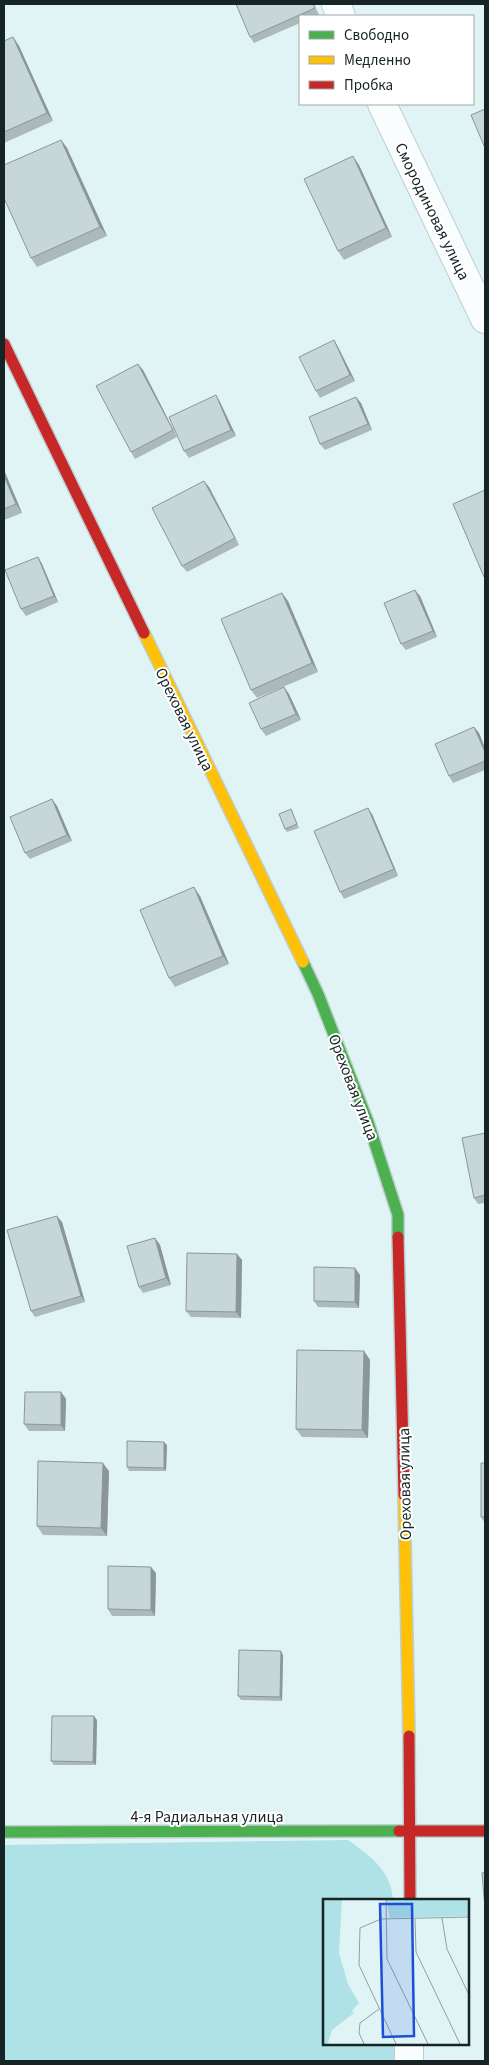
<svg xmlns="http://www.w3.org/2000/svg" width="489" height="2065" font-family="'Source Sans 3',sans-serif">
	<rect width="100%" height="100%" fill="#e0f4f5"/>
	<!-- forest -->
	<path fill="#aee2e6" d="M348 1840C370 1856 391 1870 393 1900H324V2044H395V2061H4V1845Z"/>
	<g fill="none" stroke-linecap="round" stroke-linejoin="round">
		<defs>
			<path id="street" d="M336 4 341 16
				M382 104 485 319
				M409 2061V2044"/>
			<path id="fast" d="M303 962 318 994 368 1122 398 1215V1237
				M4 1832 399 1831"/>
			<path id="slow" d="M144 633 303 962
				M404 1495 409 1736"/>
			<path id="jam" d="M4 344 144 633
				M398 1237 404 1495
				M409 1736 410 1900
				M399 1831H485"/>
		</defs>
		<!-- street casing -->
		<use href="#street" stroke="#bececf" stroke-width="30"/>
		<!-- fast casing -->
		<use href="#fast" stroke="#bececf" stroke-width="14"/>
		<!-- slow casing -->
		<use href="#slow" stroke="#bececf" stroke-width="14"/>
		<!-- jam casing -->
		<use href="#jam" stroke="#bececf" stroke-width="14"/>
		<!-- street -->
		<use href="#street" stroke="#fafdfe" stroke-width="28"/>
		<!-- fast -->
		<use href="#fast" stroke="#4caf50" stroke-width="11"/>
		<!-- slow -->
		<use href="#slow" stroke="#ffc107" stroke-width="11"/>
		<!-- jam -->
		<use href="#jam" stroke="#c62828" stroke-width="11"/>
	</g>
	<!-- wall -->
	<path fill="#abb9ba" d="M314 4 319 15 316 16H300V23L254 43 250 37Z
		M13 37 19 46 53 121 4 143V41Z
		M61 140 67 148 107 236 37 267 31 258Z
		M359 165 392 237 344 260 338 251Z
		M334 340 338 347 355 381 320 398 316 391Z
		M143 370 177 437 135 459 131 452Z
		M216 395 220 402 236 436 189 458 184 451Z
		M361 403 372 430 325 450 320 444Z
		M4 470 22 513 4 520Z
		M209 487 239 545 187 572 182 566Z
		M38 557 42 564 58 602 26 616 21 609Z
		M420 596 437 637 406 650 401 644Z
		M288 601 318 672 257 698 251 690Z
		M284 687 289 694 301 720 266 736 261 729Z
		M474 727 479 733 485 748V770L453 783 449 776Z
		M57 806 72 841 30 859 25 853Z
		M291 809 293 813 299 828 287 832 285 829Z
		M372 814 398 876 344 899 340 892Z
		M200 896 229 964 175 987 169 978Z
		M485 1133V1203L478 1204 474 1198Z
		M62 1222 85 1302 35 1317 31 1311Z
		M155 1238 160 1245 171 1285 143 1293 139 1287Z
		M237 1254 242 1260 241 1318 191 1317 186 1311Z
		M355 1268 360 1275 359 1308 318 1307 314 1301Z
		M364 1351 370 1360 368 1438 302 1437 296 1429Z
		M61 1392 66 1399 65 1431H29L24 1424Z
		M167 1445 166 1471H129L127 1467Z
		M485 1463V1523L481 1517Z
		M109 1471 107 1536 43 1535 37 1526Z
		M156 1573 155 1616H112L108 1609Z
		M283 1655 282 1701 241 1700 238 1696Z
		M97 1720 96 1765H54L51 1761Z"/>
	<!-- shaded-wall -->
	<path fill="#8b9697" d="M13 37 19 46 53 121 47 113Z
		M61 140 67 148 107 236 100 227Z
		M353 156 359 165 392 237 386 228Z
		M334 340 338 347 355 381 350 375Z
		M138 364 143 370 177 437 173 430Z
		M216 395 220 402 236 436 231 430Z
		M356 397 361 403 372 430 368 424Z
		M4 470 22 513 16 504 4 476Z
		M204 481 209 487 239 545 235 538Z
		M38 557 42 564 58 602 54 596Z
		M415 590 420 596 437 637 433 631Z
		M282 593 288 601 318 672 312 663Z
		M284 687 289 694 301 720 296 714Z
		M474 727 479 733 485 748V752Z
		M52 799 57 806 72 841 67 835Z
		M368 808 372 814 398 876 394 869Z
		M194 887 200 896 229 964 223 956Z
		M57 1216 62 1222 85 1302 81 1296Z
		M155 1238 160 1245 171 1285 166 1278Z
		M237 1254 242 1260 241 1318 236 1312Z
		M355 1268 360 1275 359 1308 355 1302Z
		M364 1351 370 1360 368 1438 362 1430Z
		M61 1392 66 1399 65 1431 61 1425Z
		M164 1442 167 1445 166 1471 164 1468Z
		M103 1463 109 1471 107 1536 101 1528Z
		M151 1567 156 1573 155 1616 151 1610Z
		M281 1651 283 1655 282 1701 280 1697Z
		M94 1716 97 1720 96 1765 93 1762Z"/>
	<!-- building -->
	<path fill="#c7d7d8" stroke="#8b9697" d="M236 4H313L315 8 250 37Z
		M13 37 47 113 4 132V41Z
		M485 109V148L471 115Z
		M61 140 100 227 31 258 4 198V165Z
		M353 156 386 228 338 251 304 179Z
		M334 340 350 375 316 391 299 357Z
		M138 364 173 430 131 452 96 386Z
		M216 395 231 430 184 451 169 417Z
		M356 397 368 424 320 444 309 417Z
		M4 476 16 504 4 509Z
		M204 481 235 538 182 566 152 508Z
		M485 490V576L484 577 453 504Z
		M38 557 54 596 21 609 5 570Z
		M415 590 433 631 401 644 384 603Z
		M282 593 312 663 251 690 221 619Z
		M284 687 296 714 261 729 249 703Z
		M474 727 485 752V761L449 776 435 744Z
		M52 799 67 835 25 853 10 817Z
		M368 808 394 869 340 892 314 831Z
		M291 809 297 824 285 829 279 814Z
		M194 887 223 956 169 978 140 910Z
		M485 1133V1195L474 1198 462 1138Z
		M57 1216 81 1296 31 1311 7 1230Z
		M155 1238 166 1278 139 1287 127 1246Z
		M187 1253 237 1254 236 1312 186 1311Z
		M314 1267 355 1268V1302L314 1301Z
		M297 1350 364 1351 362 1430 296 1429Z
		M25 1392H61V1425L24 1424Z
		M127 1441 164 1442V1468L127 1467Z
		M38 1461 103 1463 101 1528 37 1526Z
		M481 1463H485V1517H481Z
		M108 1566 151 1567V1610L108 1609Z
		M239 1650 281 1651 280 1697 238 1696Z
		M52 1716H94L93 1762 51 1761Z
		M485 1872V1908L482 1873Z"/>
	<g text-anchor="middle" stroke-width="4" stroke-linejoin="round" paint-order="stroke">
		<!-- street labels -->
		<g font-size="16" fill="#162425" stroke="#fff">
			<text transform="translate(433 211) rotate(64)" y="6">Смородиновая улица</text>
			<text transform="translate(185 719) rotate(64)" y="6">Ореховая улица</text>
			<text transform="translate(354 1087) rotate(69)" y="6">Ореховая улица</text>
			<text transform="translate(404 1484) rotate(-91)" y="6">Ореховая улица</text>
			<text x="207" y="1822">4-я Радиальная улица</text>
		</g>
	</g>
	<!-- overview -->
	<g transform="translate(323 1899)">
		<rect width="146" height="146" fill="#e0f4f5"/>
		<path d="M0 0H19L16 54 25 85 36 104 29 112 31 114 9 131 4 147 0 146ZM63 0H146V17L67 19Z" fill="#aee2e6"/>
		<path fill="none" stroke="#8fa1a2" stroke-width="1" d="M63 0 64 60 106 147M119 19 124 50 147 98M92 20 93 53 138 147M42 147 36 134 37 124 56 110M74 147 36 66 37 29 58 20 147 18"/>
		<path fill="#1d4ed8" fill-opacity="0.15" stroke="#1d4ed8" stroke-width="2.5" d="M57 5H89L91 137 60 138Z"/>
		<rect width="146" height="146" fill="none" stroke="#162425" stroke-width="2.5"/>
	</g>
	<!-- border -->
	<rect width="489" height="2065" fill="none" stroke="#162425" stroke-width="10"/>
	<!-- legend -->
	<rect x="299" y="15" width="175" height="90" fill="#ffffff" stroke="#a2a7a8"/>
	<rect x="309" y="31" width="25" height="8" fill="#4caf50" stroke="#a2a7a8"/>
	<text x="344" y="40" font-size="15" fill="#162425">Свободно</text>
	<rect x="309" y="56" width="25" height="8" fill="#ffc107" stroke="#a2a7a8"/>
	<text x="344" y="65" font-size="15" fill="#162425">Медленно</text>
	<rect x="309" y="81" width="25" height="8" fill="#c62828" stroke="#a2a7a8"/>
	<text x="344" y="90" font-size="15" fill="#162425">Пробка</text>
</svg>
